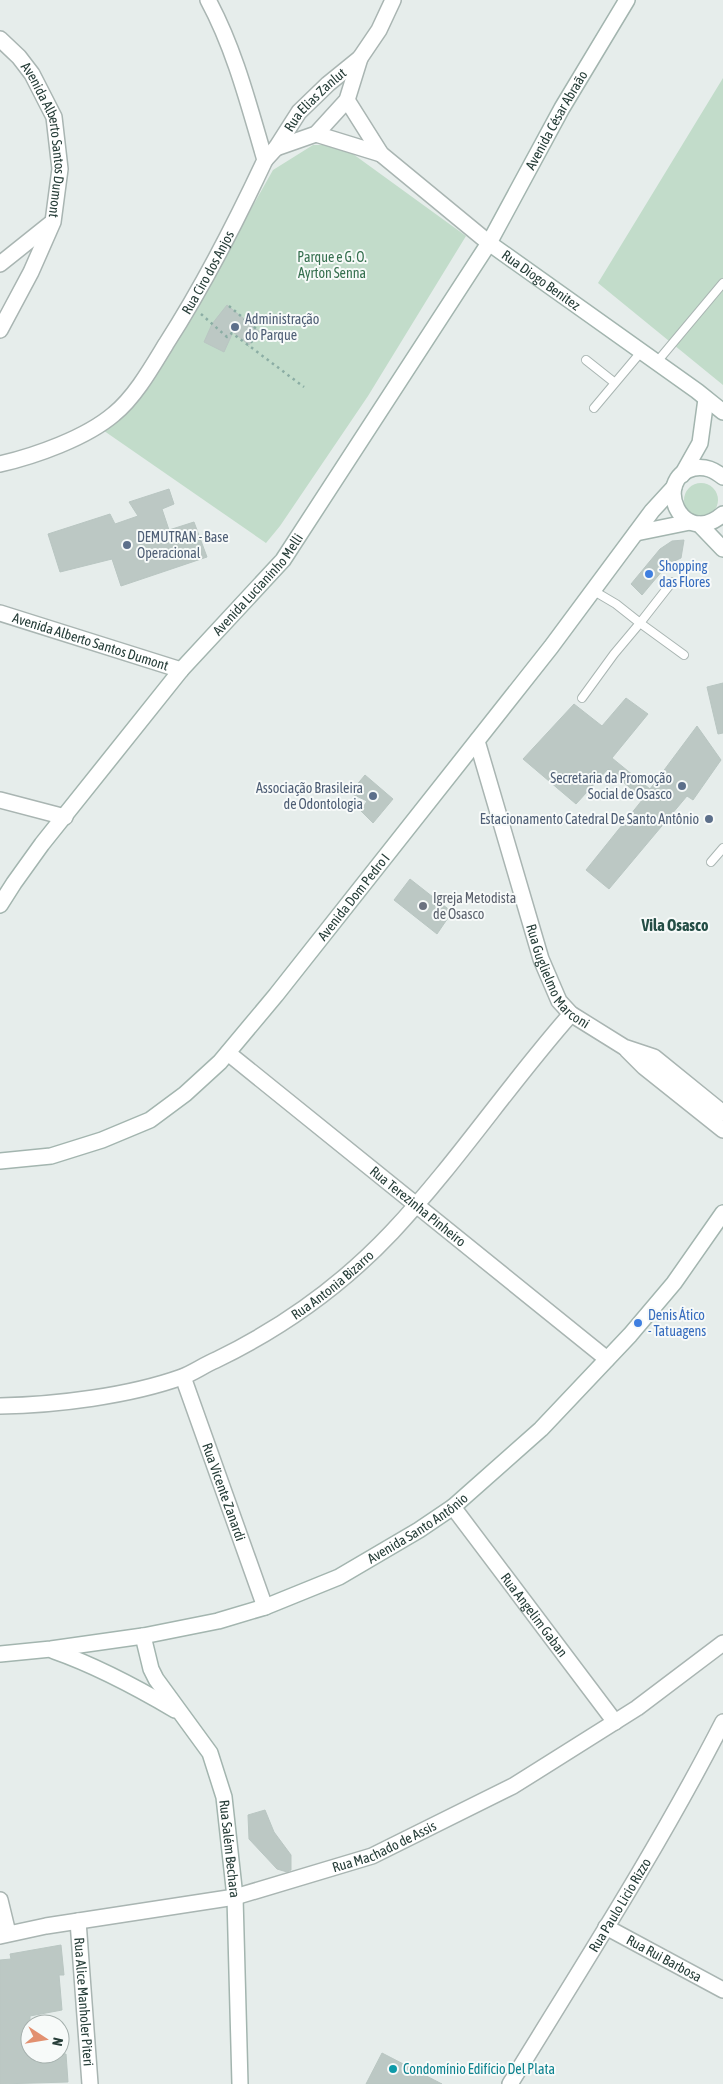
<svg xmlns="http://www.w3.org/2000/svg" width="723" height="2084" font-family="'Asap Condensed',sans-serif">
	<rect width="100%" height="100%" fill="#e6edeb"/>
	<!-- green -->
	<path fill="#c2dcca" d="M723 78V385L598 283Z
		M313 145H331L353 154 466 236 368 396 280 526 266 543 97 426 119 413 237 234 273 170Z
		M684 500a17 17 0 1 1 34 0a17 17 0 1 1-34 0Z"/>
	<!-- building -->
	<path fill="#bcc8c4" stroke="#b9c6c2" d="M227 305 260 332 249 345 233 332 224 352 204 342 212 324Z
		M169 489 174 504 162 509 169 530 194 522 207 557 121 586 112 559 60 572 48 534 110 514 115 524 138 516 129 502Z
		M684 540 681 558 668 564 642 595 631 584 660 549 672 541Z
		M723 683V733L718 734 707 687Z
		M626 698 648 714 612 758 650 789 697 726 721 760 693 800 687 796 609 889 586 870 643 799 608 769 576 804 523 759 574 704 602 726Z
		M365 775 393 799 373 823 361 811 367 801 350 793Z
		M410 879 452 912 437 934 394 900Z
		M265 1810 274 1832 291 1855V1870L287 1872 277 1869 249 1839 248 1815Z
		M61 1945 64 1975H59L62 2010 30 2016V2054H66L68 2082 0 2084V1960L11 1959 10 1954Z
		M382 2053 442 2084H366Z"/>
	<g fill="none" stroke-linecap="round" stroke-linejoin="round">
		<defs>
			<path id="lane" d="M586 360 615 383
				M656 363 723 283
				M594 408 641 352
				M672 582 640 623 684 655
				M582 698 614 654 640 623 616 604 594 591
				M711 862 723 848"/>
			<g id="street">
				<path id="s1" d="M0 39 19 57 32 74 54 117 60 169 53 222 31 272 0 330"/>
				<path d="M347 100 381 154 489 243"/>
				<path d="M316 134 381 154"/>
				<path d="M276 148 316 134 347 100 360 58"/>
				<path id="s2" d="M265 160 276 148 299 112 328 84 360 58 379 30 393 0"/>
				<path d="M0 264 50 224"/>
				<path id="s3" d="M0 464C35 456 86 438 114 414 135 397 152 367 166 344 204 285 235 224 265 160 249 106 235 50 208 0"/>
				<path id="s4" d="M0 613 181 670"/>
				<path id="s5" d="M477 741 541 959 559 1001 571 1014 624 1047 654 1057 723 1113"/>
				<path d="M0 800 65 817"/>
				<path d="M627 1050 644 1067 723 1130"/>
				<path id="s6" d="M228 1053 607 1359"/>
				<path id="s7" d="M183 1377 265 1607"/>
				<path id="s8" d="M0 1406C56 1405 129 1396 182 1377 193 1373 204 1365 216 1360 282 1328 341 1286 392 1232 456 1164 509 1084 571 1014"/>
				<path id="s9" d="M453 1507 615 1722"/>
				<path d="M0 1900 8 1933"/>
				<path id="s10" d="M78 1921 90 2084"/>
				<path id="s11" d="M606 1927 723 1990"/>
				<path id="s12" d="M0 1936 46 1926 235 1897 372 1856 513 1786 637 1708 723 1643"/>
				<path id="s13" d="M510 2084C583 1965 659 1847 723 1722"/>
			</g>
			<g id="secondary">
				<path id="s14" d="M489 243 697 391 723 412"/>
				<path d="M682 475 700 443 706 399"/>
				<path d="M723 477C714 470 706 466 694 468 651 479 682 550 723 514"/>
				<path d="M699 524 723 549"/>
				<path d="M636 533 690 522"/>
				<path id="s15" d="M0 905 14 883 42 844 181 670 283 560 489 243 562 108 627 0"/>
				<path id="s16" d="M0 1161 51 1156 102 1140 150 1120 185 1094 220 1062 276 995 551 647 652 511 674 487"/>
				<path id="s17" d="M143 1636 151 1669 156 1679 210 1753 224 1797 235 1897 240 2084"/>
				<path d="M54 1651C97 1666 136 1687 175 1710"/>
				<path id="s18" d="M0 1654 51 1649 143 1636 218 1621 265 1607 339 1577 419 1530 453 1507 541 1429 630 1335 674 1283 723 1213"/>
			</g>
		</defs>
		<!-- lane casing -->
		<use href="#lane" stroke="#a9b5b2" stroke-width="10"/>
		<!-- street casing -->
		<use href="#street" stroke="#a9b5b2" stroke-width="18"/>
		<!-- secondary casing -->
		<use href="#secondary" stroke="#a3b5af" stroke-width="18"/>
		<!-- path -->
		<path stroke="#8bada4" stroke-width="2.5" stroke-dasharray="2.5 4" stroke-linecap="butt" d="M229 306 260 332 248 346
			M201 314 227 337 232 333 304 387"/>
		<!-- lane -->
		<use href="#lane" stroke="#fff" stroke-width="8"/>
		<!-- street -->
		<use href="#street" stroke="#fff" stroke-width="15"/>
		<!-- secondary -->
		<use href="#secondary" stroke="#fff" stroke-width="15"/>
	</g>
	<!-- markers -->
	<g fill="#5c6f8a" stroke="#f7faf9" stroke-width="2">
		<circle cx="235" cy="327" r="5"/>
		<circle cx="127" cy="545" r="5"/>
		<circle cx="682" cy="786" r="5"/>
		<circle cx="373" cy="796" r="5"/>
		<circle cx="709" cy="819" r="5"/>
	</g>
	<g fill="#3f7fe0" stroke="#f7faf9" stroke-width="2">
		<circle cx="649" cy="574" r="5"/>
		<circle cx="638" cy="1323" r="5"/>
	</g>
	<circle fill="#6b7280" stroke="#f7faf9" stroke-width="2" cx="423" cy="906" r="5"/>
	<circle fill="#0f9aa8" stroke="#f7faf9" stroke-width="2" cx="393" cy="2069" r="5"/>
	<g text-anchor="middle" stroke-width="4" stroke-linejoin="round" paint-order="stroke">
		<!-- street labels -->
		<g font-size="14" fill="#273e39" stroke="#f7faf9">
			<text dy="5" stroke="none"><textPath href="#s2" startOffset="79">Rua Elias Zanlut</textPath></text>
			<text dy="5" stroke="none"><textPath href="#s15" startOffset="965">Avenida César Abraão</textPath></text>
			<text dy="5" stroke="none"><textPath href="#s1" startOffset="116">Avenida Alberto Santos Dumont</textPath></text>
			<text dy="5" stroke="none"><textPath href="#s3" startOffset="296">Rua Ciro dos Anjos</textPath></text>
			<text dy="5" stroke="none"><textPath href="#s14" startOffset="64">Rua Diogo Benitez</textPath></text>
			<text dy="5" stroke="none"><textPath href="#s15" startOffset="412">Avenida Lucianinho Melli</textPath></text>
			<text dy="5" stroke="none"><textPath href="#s4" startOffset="95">Avenida Alberto Santos Dumont</textPath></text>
			<text dy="5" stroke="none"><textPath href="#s16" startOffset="460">Avenida Dom Pedro I</textPath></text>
			<text dy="5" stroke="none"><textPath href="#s5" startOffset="251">Rua Guglielmo Marconi</textPath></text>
			<text dy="5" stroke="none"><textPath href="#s6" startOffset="244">Rua Terezinha Pinheiro</textPath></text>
			<text dy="5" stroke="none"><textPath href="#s8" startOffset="362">Rua Antonia Bizarro</textPath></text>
			<text dy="5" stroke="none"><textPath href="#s7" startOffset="122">Rua Vicente Zanardi</textPath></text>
			<text dy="5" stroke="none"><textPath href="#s18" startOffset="442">Avenida Santo Antônio</textPath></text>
			<text dy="5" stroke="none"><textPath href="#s9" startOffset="135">Rua Angelim Gaban</textPath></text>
			<text dy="5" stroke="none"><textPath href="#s12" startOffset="396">Rua Machado de Assis</textPath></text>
			<text dy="5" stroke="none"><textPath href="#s17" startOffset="235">Rua Salém Bechara</textPath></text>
			<text dy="5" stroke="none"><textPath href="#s13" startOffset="210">Rua Paulo Licio Rizzo</textPath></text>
			<text dy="5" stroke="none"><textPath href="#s11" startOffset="66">Rua Rui Barbosa</textPath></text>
			<text dy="5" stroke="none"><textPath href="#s10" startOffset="81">Rua Alice Manholer Piteri</textPath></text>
		</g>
		<!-- park labels -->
		<g font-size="14" fill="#36704f" stroke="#f7faf9">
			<text x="332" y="262">Parque e G. O.<tspan x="332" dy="16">Ayrton Senna</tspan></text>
		</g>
		<!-- service labels -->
		<g font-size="14" fill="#4e5e75" stroke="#f7faf9" text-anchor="end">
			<text x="245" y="324" text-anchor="start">Administração<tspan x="245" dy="16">do Parque</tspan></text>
			<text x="137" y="542" text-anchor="start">DEMUTRAN - Base<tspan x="137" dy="16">Operacional</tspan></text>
			<text x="672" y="783">Secretaria da Promoção<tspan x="672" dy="16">Social de Osasco</tspan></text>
			<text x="363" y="793">Associação Brasileira<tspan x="363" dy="16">de Odontologia</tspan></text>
			<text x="699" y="824">Estacionamento Catedral De Santo Antônio</text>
		</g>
		<!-- shop labels -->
		<g font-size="14" fill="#366cbe" stroke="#f7faf9" text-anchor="start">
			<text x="659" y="571">Shopping<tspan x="659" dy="16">das Flores</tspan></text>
			<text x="648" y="1320">Denis Ático<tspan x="648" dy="16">- Tatuagens</tspan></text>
		</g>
		<!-- worship labels -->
		<g font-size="14" fill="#5b616d" stroke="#f7faf9" text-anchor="start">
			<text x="433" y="903">Igreja Metodista<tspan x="433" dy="16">de Osasco</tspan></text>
		</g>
		<!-- culture labels -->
		<g font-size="14" fill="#0d838f" stroke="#f7faf9" text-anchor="start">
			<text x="403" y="2074">Condomínio Edifício Del Plata</text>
		</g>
		<!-- quarter labels -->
		<g font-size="16" font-weight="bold" fill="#254e46" stroke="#f7faf9">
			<text x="675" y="931">Vila Osasco</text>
		</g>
	</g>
	<!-- north arrow -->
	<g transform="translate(45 2039) rotate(102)"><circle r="24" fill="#f7faf9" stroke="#a4afac"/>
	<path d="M0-4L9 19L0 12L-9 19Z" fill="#e29070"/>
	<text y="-8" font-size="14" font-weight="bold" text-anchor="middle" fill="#273e39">N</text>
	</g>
</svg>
